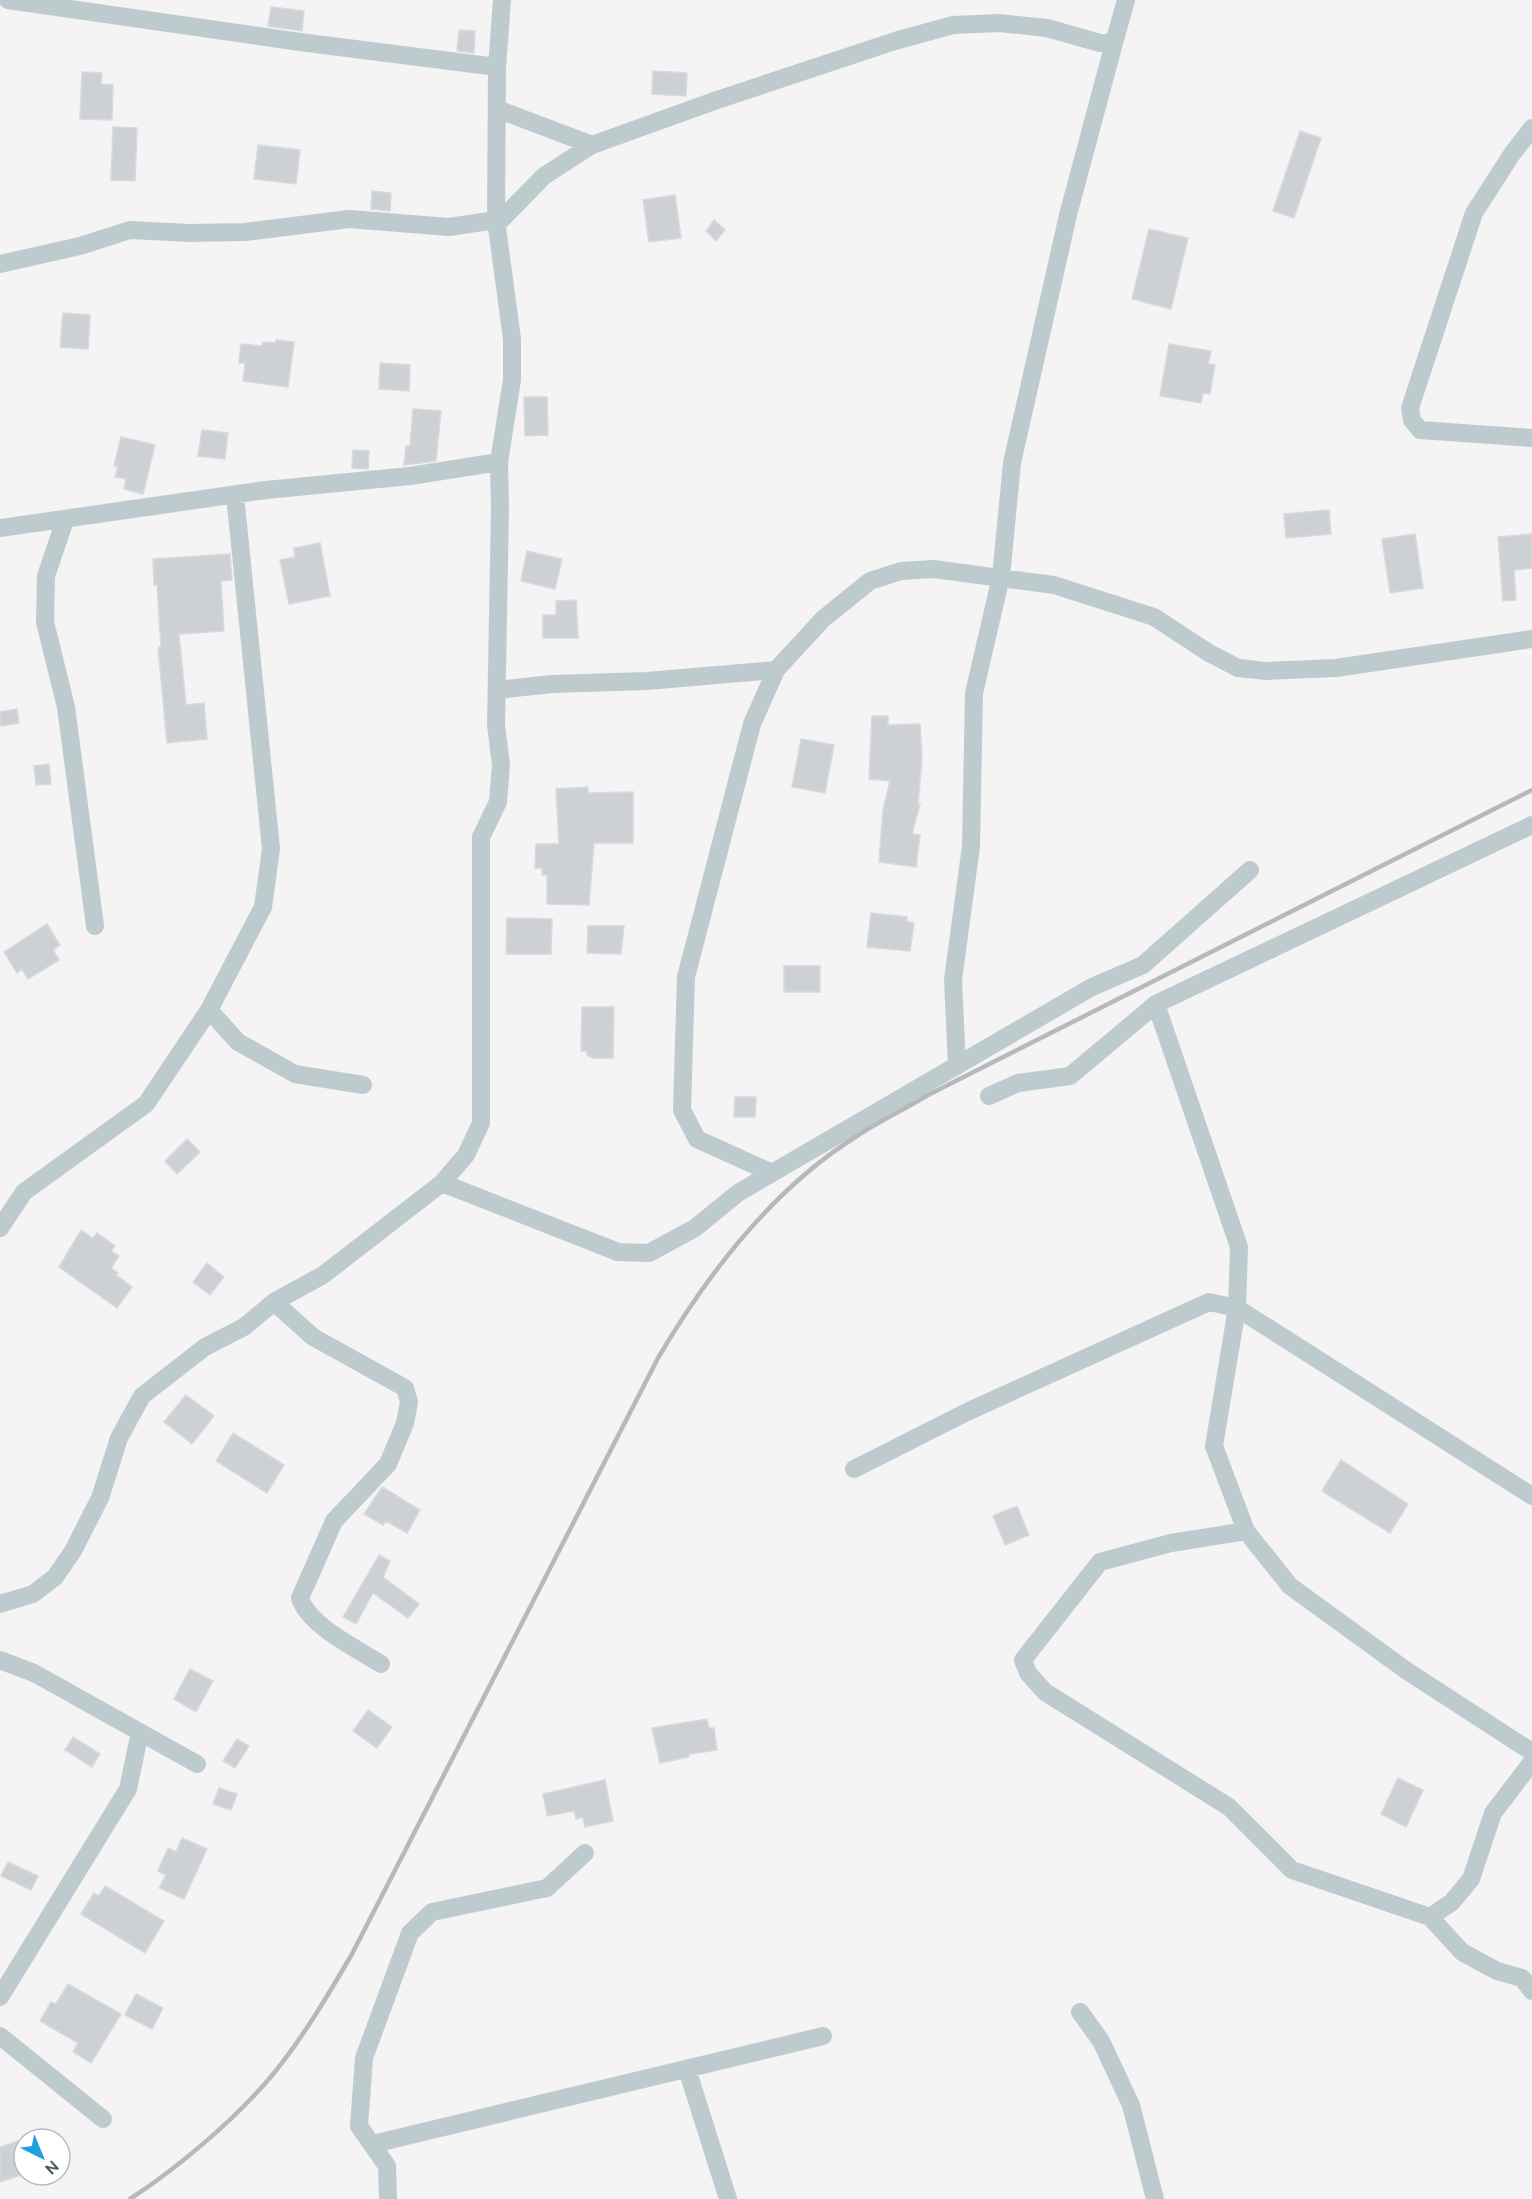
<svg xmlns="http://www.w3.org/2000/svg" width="1532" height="2199" font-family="Ubuntu,sans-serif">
	<rect width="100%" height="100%" fill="#f5f3f3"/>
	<!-- building -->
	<path fill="#cdd1d5" stroke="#d7dadd" stroke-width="1.5" d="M271 7 304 11 302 31 268 26Z
		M459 30 475 31 474 53 457 51Z
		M653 71 687 73 686 96 652 94Z
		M82 72 102 73 101 84 113 85 112 120 80 119Z
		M113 127 137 128 135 181 111 180Z
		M1300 131 1321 138 1294 218 1273 211Z
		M258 145 300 150 296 184 254 179Z
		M372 191 391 193 390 211 371 209Z
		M675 195 681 238 649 242 643 200Z
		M714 220 725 230 716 241 706 231Z
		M1149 229 1188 238 1171 309 1132 299Z
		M63 313 90 315 88 349 60 347Z
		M276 340 294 342 288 387 243 381 245 363H239L241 344 262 346 263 342 276 343Z
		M1169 344 1211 351 1208 364 1215 365 1210 394 1203 393 1201 403 1160 396Z
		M380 363 410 365 409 391 379 389Z
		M524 397H547L548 435 525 436Z
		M413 409 441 411 436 461 404 465 406 446H410Z
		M202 430 228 433 225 459 198 456Z
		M121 437 155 445 143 494 124 489 126 479 115 477 118 466H114Z
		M353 450 369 451 368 469 352 468Z
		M1329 510 1331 534 1286 538 1284 514Z
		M1415 534 1423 588 1390 593 1382 539Z
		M1532 534V568L1514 570 1516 600 1503 601 1498 537Z
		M320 543 330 596 289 604 280 560 295 557 294 548Z
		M527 551 562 559 555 589 521 581Z
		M230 554 232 580 221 581 224 631 179 634 186 705 204 703 207 739 167 743 158 647H161L157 585H154L153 559Z
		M576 600 578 638H543V615H556V601Z
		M17 709 19 723 0 726V712Z
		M872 716H888V725L920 724 922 759 918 804H920L912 834 920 835 916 867 879 862 883 810 890 781 869 779Z
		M801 739 834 745 825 793 792 787Z
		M49 764 51 784 36 785 34 766Z
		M588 787V793L633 792V843H594L589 905 547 904V875H542V868H535L536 844H559L556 789Z
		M871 913 907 917V922L914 923 910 951 867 947Z
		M507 918 552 919 551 954H506Z
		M47 924 60 945 53 950 59 960 28 979 22 969 17 973 4 952Z
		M588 926H624L621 954 587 953Z
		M784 966H820V992H784Z
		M582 1007H614L613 1058H593L587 1055V1051H581Z
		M735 1097H756L755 1117H734Z
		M187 1139 200 1152 177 1174 165 1161Z
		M81 1230 93 1238 97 1233 115 1246 111 1251 119 1256 111 1268 118 1273 116 1275 132 1287 117 1308 59 1267Z
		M207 1263 224 1277 210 1295 193 1282Z
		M186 1395 214 1416 192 1444 164 1422Z
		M233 1433 284 1465 267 1493 216 1461Z
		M1341 1460 1408 1504 1390 1533 1322 1491Z
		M382 1487 420 1510 407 1533 386 1521 383 1525 364 1514Z
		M1017 1506 1029 1535 1005 1545 993 1516Z
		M379 1555 390 1561 383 1577 419 1604 408 1618 373 1593 356 1624 343 1617Z
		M190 1669 213 1681 196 1712 174 1699Z
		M368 1710 392 1727 377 1748 353 1731Z
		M707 1719 709 1728H714L717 1750 689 1754V1757L660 1763 652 1728Z
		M73 1737 100 1754 92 1767 65 1750Z
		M237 1739 249 1746 235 1768 223 1761Z
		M1398 1778 1423 1790 1406 1827 1381 1814Z
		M605 1780 613 1821 585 1827 583 1817 576 1819 574 1811 547 1816 543 1794Z
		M219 1788 237 1794 231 1810 213 1804Z
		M182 1838 207 1849 184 1899 159 1888 166 1875 158 1871 168 1848 176 1852Z
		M8 1862 38 1876 31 1890 1 1876Z
		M105 1886 164 1921 145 1953 81 1914 94 1893 99 1896Z
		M68 1984 121 2014 91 2063 73 2052 78 2043 40 2021 51 2002 56 2004Z
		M136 1994 163 2008 152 2029 125 2015Z
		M24 2139V2174L0 2182V2147Z"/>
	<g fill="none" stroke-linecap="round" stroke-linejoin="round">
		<!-- minor -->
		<path stroke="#becbce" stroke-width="18" d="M8 0 300 42 497 67
			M497 109 592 145
			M1532 128 1512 154 1474 213 1410 408 1412 420 1420 430 1532 438
			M497 224 544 176 592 145 717 100 895 41 953 25 999 23 1047 28 1100 43H1114L1126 0
			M0 264 80 246 130 230 189 233 245 232 349 219 449 227 496 220
			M65 520 46 576 45 622 66 707 95 926
			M0 528 266 490 410 476 499 462
			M497 690 552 684 647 681 776 670
			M1156 1004 1239 1247 1237 1308 1214 1446 1246 1531 1290 1586 1407 1671 1532 1752
			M209 1010 238 1042 295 1074 363 1085
			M957 1066 953 980 971 846 974 693 1001 577 1012 463 1068 215 1114 43
			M989 1096 1018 1083 1070 1076 1156 1004 1532 825
			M772 1173 697 1139 682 1110 686 977 752 724 776 670 823 619 870 581 901 571 933 569 1054 585 1154 617 1209 653 1238 668 1266 671 1336 668 1532 639
			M442 1183 618 1252 649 1253 695 1228 738 1193 772 1173 1092 987 1143 965 1250 870
			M0 1228 24 1192 146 1104 209 1010 263 907 271 849 235 495
			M274 1302 313 1337 405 1388 409 1402 405 1423 388 1464 334 1521 300 1598C309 1626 356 1648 381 1664
			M854 1469 969 1411 1209 1302 1237 1308 1532 1496
			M1246 1531 1171 1543 1100 1562 1023 1660 1028 1673 1045 1692 1229 1807 1292 1870 1430 1917 1462 1952 1497 1971 1522 1978 1532 1991
			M0 1604 33 1594 55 1577 73 1551 100 1498 119 1438 142 1396 205 1347 244 1327 274 1302 323 1275 442 1183 466 1155 481 1123V837L498 802 501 765 496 725 500 507 499 462 512 380V339L496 220 497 67 502 0
			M0 1660 34 1673 197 1764
			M1430 1917 1452 1902 1471 1879 1493 1813 1532 1762
			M0 1997 128 1789 140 1732
			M1080 2012 1101 2041 1131 2105 1155 2199
			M0 2036 103 2119
			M687 2069 728 2199
			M373 2144 823 2036
			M388 2199 387 2166 359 2126 364 2058 410 1933 432 1912 547 1888 585 1853"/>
		<!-- rail -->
		<path stroke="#b5b9bc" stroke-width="4.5" d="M130 2199C179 2167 237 2118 274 2073 304 2036 328 1995 352 1954L658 1358C708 1273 772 1189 857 1136 880 1121 905 1109 928 1095L1532 790"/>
	</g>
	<!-- north arrow -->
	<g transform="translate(42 2157) rotate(137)"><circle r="28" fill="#ffffff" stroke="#b7bdbf" stroke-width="1.5"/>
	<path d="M0-4.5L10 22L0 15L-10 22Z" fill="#1fa0e2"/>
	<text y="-9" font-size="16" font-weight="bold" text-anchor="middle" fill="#4a5b60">N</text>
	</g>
</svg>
